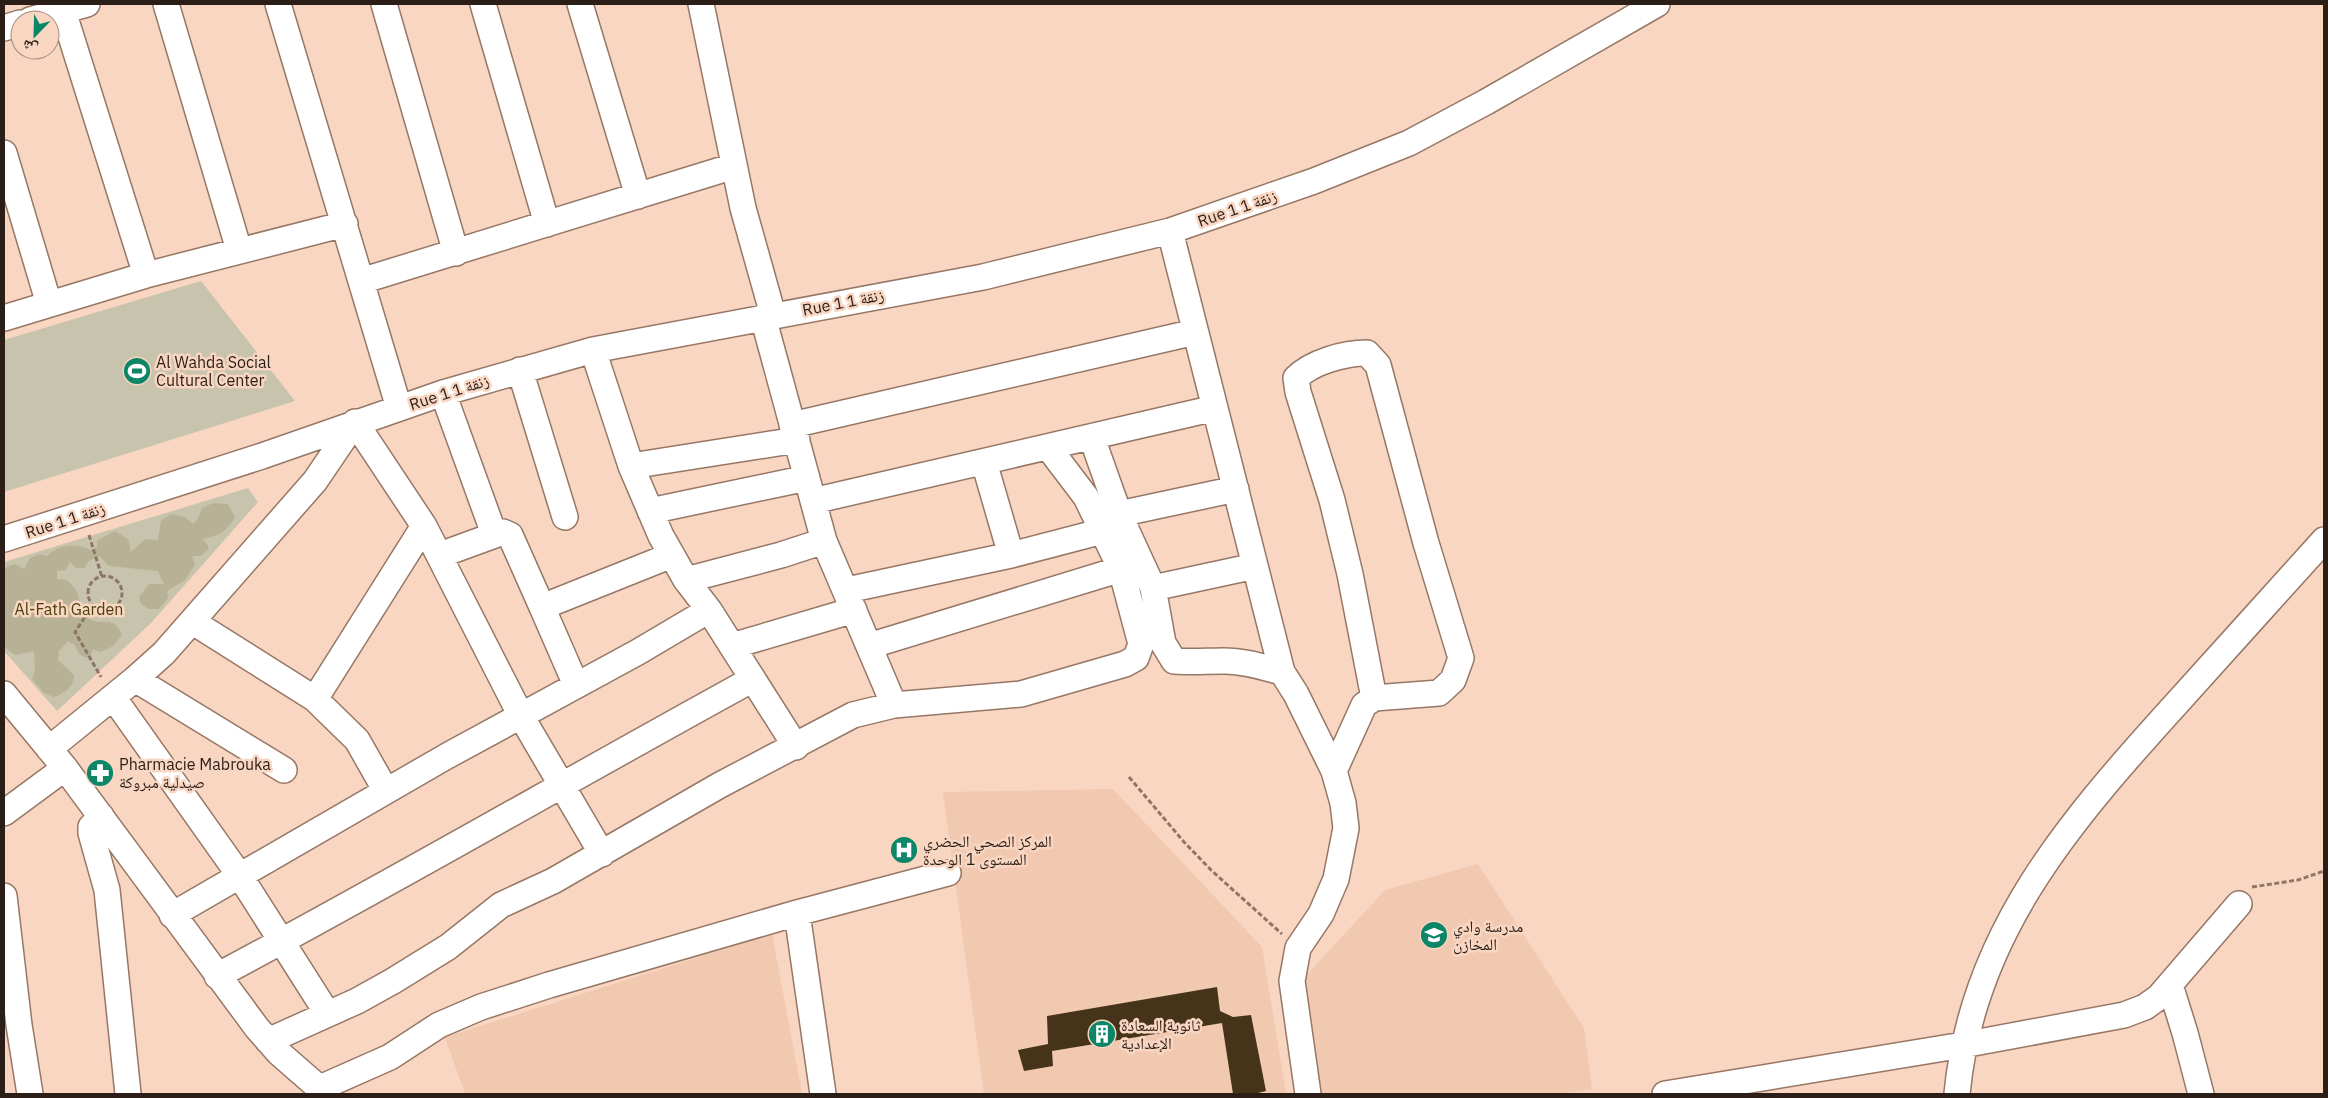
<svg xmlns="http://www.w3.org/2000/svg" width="2328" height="1098" font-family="'IBM Plex Sans','Noto Naskh Arabic',sans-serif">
	<rect width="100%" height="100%" fill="#f9d6c2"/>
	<!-- built -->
	<path fill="#f1c8b0" d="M1113 789 1262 947 1286 1094H984L943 792Z
		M1478 864 1584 1028 1592 1089 1561 1094H1321L1301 981 1385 890Z
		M772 934 802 1094H465L445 1037Z"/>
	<!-- green -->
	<path fill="#c8c3ac" d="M201 281 295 401 4 492V340Z
		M248 488 258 502 151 623 57 711 4 651V562Z"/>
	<!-- forest -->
	<path fill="#b7b295" d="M213 503 228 504 235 517C226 532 219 536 202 539L208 545V550L200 556H192L195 565 184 581 167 591 168 598 159 609H149L141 604 139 597 149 584H164L158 571 109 566 99 556 89 561 84 568H76L70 562 66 570 57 571V579L67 580C77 590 81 596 80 611 82 613 86 617 89 619 104 627 113 613 122 635L113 646 101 652 93 649 89 658C80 657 78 653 75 645L68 641 59 651 58 660 74 675C74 687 65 693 54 697L44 693 32 679 35 671 34 651 15 655 4 647V568L15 564 24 569 30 558 40 554 47 556C58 545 76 542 90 550L97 547V541L115 531 128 539 131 552 145 539 158 540 161 520 172 514 185 517 193 524 197 520 202 508Z"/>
	<!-- building -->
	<path fill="#46341a" d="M1217 987 1220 1011 1233 1017 1251 1015 1266 1091 1254 1094H1233L1222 1023 1052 1051 1053 1066 1024 1071 1018 1050 1048 1044 1047 1016Z"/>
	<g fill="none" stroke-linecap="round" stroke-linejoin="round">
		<defs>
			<path id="minor" d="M166 4 239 250
				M278 4 399 408
				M384 4 456 253
				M483 4 547 224
				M580 4 638 196
				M701 4 743 208 773 315
				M63 11 146 275
				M30 20 87 4
				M4 28 20 23
				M4 153 49 304
				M1170 231 1282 672 1296 694 1334 771 1343 803 1346 828 1336 879 1321 914 1298 948 1292 981 1308 1094
				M361 281 734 166
				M763 317 824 541 894 705
				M4 318 146 275 345 224
				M593 350 631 466 661 536 686 580 709 610 796 747
				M520 370 565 517
				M443 393 494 534
				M792 425 1195 332
				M1092 438 1119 514 1153 588 1163 643 1174 661C1191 662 1207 661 1224 661 1244 661 1263 667 1282 672
				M984 462 1011 555
				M631 466 797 440
				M813 501 1215 408
				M650 511 807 478
				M1119 514 1236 489
				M4 539 262 456 443 393 593 350 983 277 1170 231 1314 181 1409 143 1486 102 1657 4
				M440 555 503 532 510 535 542 607 672 555
				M686 580 781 555 824 541
				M1153 588 1255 566
				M847 590 1011 555 1103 531
				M542 607 576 685
				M193 622 315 699 357 740 386 791
				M732 646 854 610
				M869 646 1121 569
				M135 679 284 770
				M4 694 65 768 257 1028 279 1053 326 1094
				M113 697 240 876 327 1013
				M315 699 424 526
				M49 749 135 679 164 653 315 481 355 422 424 526 521 716 602 854
				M1334 771 1364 705 1374 698 1439 693 1453 680 1461 658 1426 543 1378 365 1367 353C1344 353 1312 362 1296 378L1298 392 1332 500 1350 574 1374 698
				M4 813 65 768
				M101 816 91 827V833L107 890 128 1094
				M4 896 19 1025 30 1094
				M797 913 823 1094
				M172 915 447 756 638 652 709 610
				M217 976C397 880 574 777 753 679
				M2170 985 2185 1033 2201 1094
				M268 1041 357 1001 393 981 448 947 501 905 553 881 720 785 853 715 894 705 1021 694 1125 664 1136 658 1141 644 1121 569 1086 497 1048 447
				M320 1088 390 1057 439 1025 481 1007 549 985 797 913 948 873
				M1665 1094 1963 1045 2124 1015 2145 1007 2159 997 2239 904
				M1957 1094C1972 932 2072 819 2177 703 2226 649 2275 594 2324 540"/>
		</defs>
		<!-- minor casing -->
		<use href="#minor" stroke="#967765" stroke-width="28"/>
		<!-- path -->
		<path stroke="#8d7669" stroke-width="3" stroke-dasharray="5 2.5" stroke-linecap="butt" d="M89 535 102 577
			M88 593a17 17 0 1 1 34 0a17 17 0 1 1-34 0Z
			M93 605 75 632 101 677
			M1129 777 1184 842 1212 871 1282 934
			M2252 887 2298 880 2324 871"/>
		<!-- minor -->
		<use href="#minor" stroke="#fff" stroke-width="25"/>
	</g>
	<!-- icons -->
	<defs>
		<symbol id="stadium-disc" viewBox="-11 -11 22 22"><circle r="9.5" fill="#0c8667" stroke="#f9d6c2"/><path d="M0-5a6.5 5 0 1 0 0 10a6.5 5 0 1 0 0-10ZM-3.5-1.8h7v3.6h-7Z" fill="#fff"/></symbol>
		<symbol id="pharmacy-disc" viewBox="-11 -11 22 22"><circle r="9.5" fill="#0c8667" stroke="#f9d6c2"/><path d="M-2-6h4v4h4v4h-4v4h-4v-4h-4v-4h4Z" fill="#fff"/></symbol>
		<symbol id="hospital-disc" viewBox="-11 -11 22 22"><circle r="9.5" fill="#0c8667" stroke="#f9d6c2"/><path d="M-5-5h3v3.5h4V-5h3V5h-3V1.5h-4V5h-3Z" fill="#fff"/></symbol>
		<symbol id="school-disc" viewBox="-11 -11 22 22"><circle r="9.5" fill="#0c8667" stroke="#f9d6c2"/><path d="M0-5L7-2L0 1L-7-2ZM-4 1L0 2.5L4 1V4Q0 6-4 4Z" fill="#fff"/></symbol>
		<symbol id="building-disc" viewBox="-11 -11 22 22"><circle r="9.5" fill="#0c8667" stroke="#f9d6c2"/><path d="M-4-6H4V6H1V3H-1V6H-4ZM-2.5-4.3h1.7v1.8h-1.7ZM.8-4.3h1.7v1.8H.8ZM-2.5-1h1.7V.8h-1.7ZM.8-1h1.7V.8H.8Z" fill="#fff"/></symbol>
	</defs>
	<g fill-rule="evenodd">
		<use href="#stadium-disc" x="121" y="355" width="32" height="32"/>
		<use href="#pharmacy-disc" x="84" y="757" width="32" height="32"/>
		<use href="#hospital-disc" x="888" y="834" width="32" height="32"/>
		<use href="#school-disc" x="1418" y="919" width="32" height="32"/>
		<use href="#building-disc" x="1086" y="1018" width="32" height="32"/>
	</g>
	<g text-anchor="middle" stroke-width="5" stroke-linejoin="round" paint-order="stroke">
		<!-- street labels -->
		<g font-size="16" fill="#2a1e17" stroke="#f9d6c2">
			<text transform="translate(1237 208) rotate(-19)" y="6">Rue 1 زنقة 1</text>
			<text transform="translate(843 302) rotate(-11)" y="6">Rue 1 زنقة 1</text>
			<text transform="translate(449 392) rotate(-18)" y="6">Rue 1 زنقة 1</text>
			<text transform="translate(65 520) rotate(-18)" y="6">Rue 1 زنقة 1</text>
		</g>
		<!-- poi labels -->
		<g font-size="16" fill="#2a1e17" stroke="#f9d6c2" text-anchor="start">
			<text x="156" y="368">Al Wahda Social<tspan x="156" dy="18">Cultural Center</tspan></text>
			<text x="119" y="770">Pharmacie Mabrouka<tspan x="119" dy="18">صيدلية مبروكة</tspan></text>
			<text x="923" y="847">المركز الصحي الحضري<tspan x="923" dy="18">المستوى 1 الوحدة</tspan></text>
			<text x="1453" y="932">مدرسة وادي<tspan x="1453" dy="18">المخازن</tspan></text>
			<text x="1121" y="1031">ثانوية السعادة<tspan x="1121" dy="18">الإعدادية</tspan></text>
		</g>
		<!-- park labels -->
		<g font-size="16" fill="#4a410c" stroke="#f9d6c2">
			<text x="69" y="615">Al-Fath Garden</text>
		</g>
	</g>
	<!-- border -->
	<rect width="2328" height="1098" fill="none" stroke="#2a1e17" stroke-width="10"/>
	<!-- north arrow -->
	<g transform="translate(35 35) rotate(203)"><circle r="24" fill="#f9d6c2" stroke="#a68c7e"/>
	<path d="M0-4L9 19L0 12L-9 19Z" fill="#0c8667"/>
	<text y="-8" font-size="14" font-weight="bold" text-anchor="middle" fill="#2a1e17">ش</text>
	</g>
</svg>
